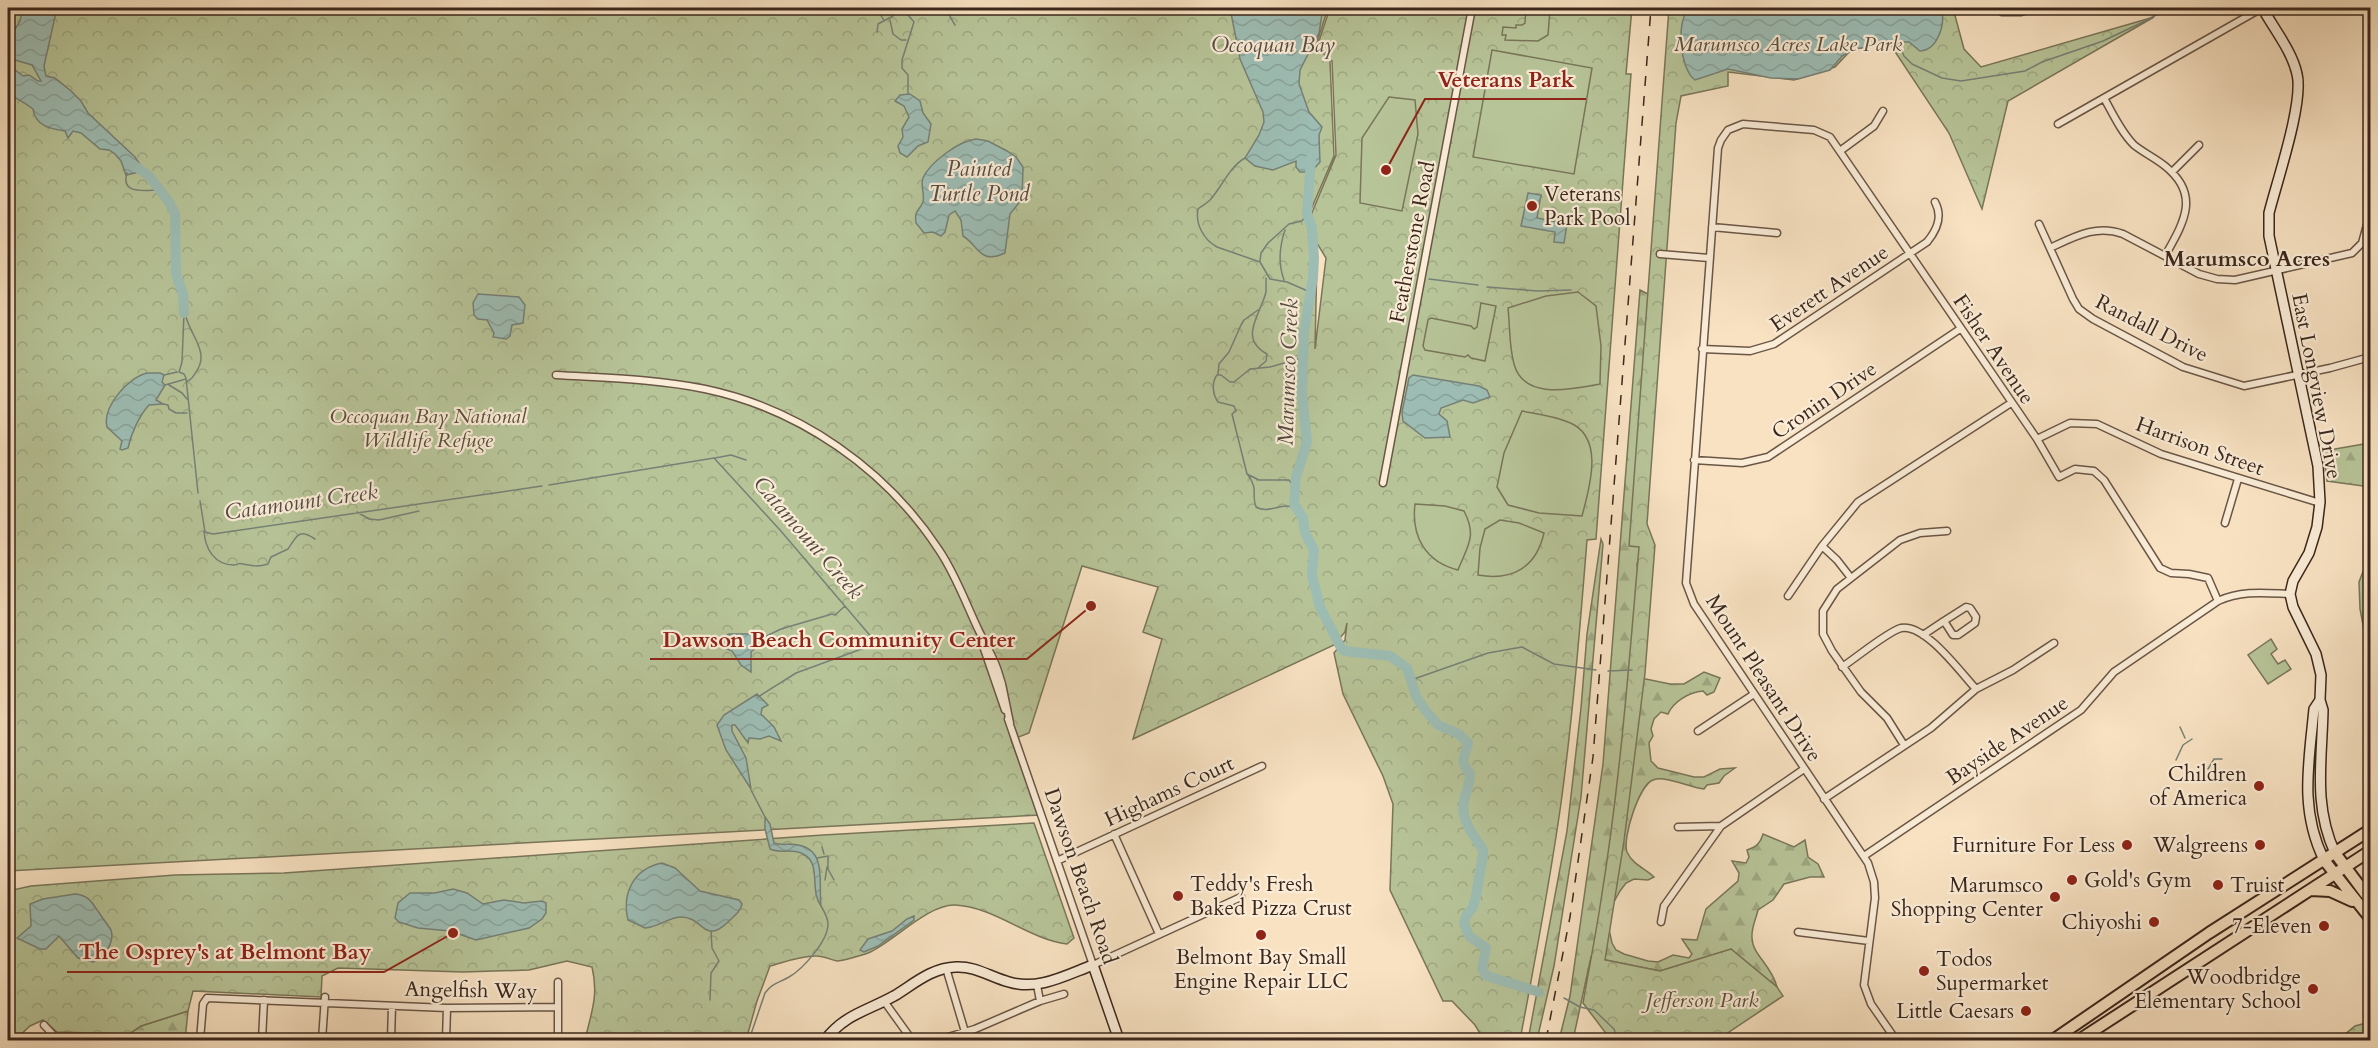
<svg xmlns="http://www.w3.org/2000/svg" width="2378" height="1048" font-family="Cardo,serif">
	<defs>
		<pattern id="forest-firs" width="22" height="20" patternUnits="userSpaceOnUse" patternTransform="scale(1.5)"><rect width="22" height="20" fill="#b7c498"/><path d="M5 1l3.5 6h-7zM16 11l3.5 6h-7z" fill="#9ea882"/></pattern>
		<pattern id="park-crowns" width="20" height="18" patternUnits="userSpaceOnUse" patternTransform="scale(1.5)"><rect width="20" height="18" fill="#b7c498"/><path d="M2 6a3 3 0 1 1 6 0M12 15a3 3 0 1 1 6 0" fill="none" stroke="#9ea882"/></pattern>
		<pattern id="water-waves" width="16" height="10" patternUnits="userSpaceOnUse" patternTransform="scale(1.5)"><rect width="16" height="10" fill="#9dbdb4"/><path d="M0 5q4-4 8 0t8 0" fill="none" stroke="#88a29a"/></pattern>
	</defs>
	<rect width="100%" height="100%" fill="#f8e2c2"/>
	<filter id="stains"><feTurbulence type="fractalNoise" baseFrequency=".00333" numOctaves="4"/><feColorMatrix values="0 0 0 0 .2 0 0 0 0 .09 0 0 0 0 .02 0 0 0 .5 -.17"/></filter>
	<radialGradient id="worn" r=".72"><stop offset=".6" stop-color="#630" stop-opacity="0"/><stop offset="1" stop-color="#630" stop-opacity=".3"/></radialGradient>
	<!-- forest -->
	<path fill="url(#forest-firs)" stroke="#79765a" stroke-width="1.5" d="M1640 290 1648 294 1640 553 1637 564 1641 594 1631 676 1670 684H1684L1704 672 1720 678 1714 692 1707 695 1703 691C1689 692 1673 702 1668 714L1661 712 1654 719 1651 729 1653 736 1649 743 1651 761 1658 768 1694 777H1704L1720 769 1735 768 1724 776 1719 783 1707 785 1704 789C1691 788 1665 775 1653 780 1639 785 1622 839 1627 852 1633 865 1645 868 1654 877L1648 880 1634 879 1626 883 1620 891 1606 916 1612 943 1616 950 1624 954 1648 961 1658 962 1673 955 1689 958 1692 954 1682 939 1697 940 1706 909 1738 881 1739 873 1732 861 1746 863 1749 857 1747 850C1756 847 1760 844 1763 834L1794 847 1805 840 1808 857 1818 864 1824 877H1810L1784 884 1773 900 1758 910C1756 919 1751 928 1752 938 1752 954 1772 966 1777 987L1731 949 1660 971 1591 957 1573 1040H1559L1570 996 1603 764Z
		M2370 443V487L2327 481 2323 451Z
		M1601 539 1603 544 1581 797 1554 966 1537 1040H1528L1567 831 1581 708 1587 634Z
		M2370 554V662L2360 609 2359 582Z
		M188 1011 185 1040H136L129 1034 141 1026Z
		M2370 1022V1040H2338L2355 1026Z"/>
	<!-- park -->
	<path fill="url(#park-crowns)" stroke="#79765a" stroke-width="1.5" d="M8 8H1328L1316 45 1330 61 1334 156 1310 212 1308 230 1317 258 1315 349 1326 258 1309 230 1311 215 1336 155 1332 61 1318 44 1330 8H1632L1626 74H1631L1596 539 1587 540C1580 627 1573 715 1561 803 1550 882 1535 961 1520 1040H1484L1475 1025 1452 1001H1443L1390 890 1393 804 1383 776 1343 694 1334 653 1345 640 1347 623 1345 632 1334 645 1133 739 1162 639 1143 632 1158 587 1082 566 1029 733 1011 740 1039 815 8 871Z
		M1669 8H1953L1964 49 1981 67 2154 17 2008 101 1982 209 1949 133 1890 44 1852 49 1835 67 1794 80 1728 72V86L1681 96 1676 123 1647 524 1655 545 1645 673 1624 841 1605 960 1660 971 1731 949 1777 987 1783 996 1717 1040H1611L1583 1003C1589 968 1596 934 1601 900 1620 783 1629 665 1639 547L1629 546Z
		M1034 823 1074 938 1067 944C1028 939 995 907 955 905 928 904 892 943 868 953 863 955 842 961 837 961 830 960 823 955 815 956 800 956 785 962 770 966L757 1001 746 1040H585C591 1013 599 996 592 967L567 961 529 970 463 972 338 968 322 976 321 997 193 991 188 1011 141 1026 129 1034 57 1032 43 1020 30 1026 15 1040H8V891L31 886 175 875 284 873 823 835Z"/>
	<!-- pitch -->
	<path fill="#b7c498" stroke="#79765a" stroke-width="1.5" d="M1526 8 1550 10 1548 35 1538 41 1505 40 1506 35H1502L1503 27 1516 28V25H1522L1525 23Z
		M1492 50 1592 68 1574 174 1473 157Z
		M1389 97 1415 100 1418 134 1402 211 1360 203 1362 138Z
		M1578 292 1596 306 1601 346 1600 384C1573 389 1524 401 1514 364 1509 346 1510 326 1508 308L1546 296Z
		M1481 303 1496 306 1485 361 1471 358 1468 355 1465 357 1425 350 1423 346 1428 320 1431 318 1471 326 1474 329 1477 327Z
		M1522 411C1537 414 1554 416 1568 422 1606 436 1589 489 1582 516L1539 513 1508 505 1497 487 1504 453Z
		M1415 504 1445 506 1464 511C1477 536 1468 545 1458 570 1426 562 1411 537 1415 504Z
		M1500 520 1519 523 1544 533C1536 568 1512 581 1478 575L1480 548 1485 529Z
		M2271 639 2277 649 2271 654 2278 664 2285 660 2291 669 2268 684 2248 655Z"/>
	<!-- water -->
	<path fill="url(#water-waves)" stroke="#768177" stroke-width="1.5" d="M23 8H57L44 66 46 76 55 78 71 91 81 101 88 113 135 157 146 174 139 172 126 175 121 161 115 154 109 150 100 149 81 133 73 131 68 138 65 131C51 129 35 126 33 109 10 91 7 103 8 68L15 70 23 76 29 75 38 81H41L32 65 8 58V41L20 21Z
		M1230 8H1323L1319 33 1300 70 1299 84 1309 112 1322 127 1319 135 1320 162 1311 172H1300L1296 167V161L1273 170 1255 166 1245 158 1259 135 1264 122 1263 112 1240 59Z
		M1690 8H1941C1946 23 1938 50 1920 51L1909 42H1901L1855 49 1842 56 1830 70 1798 79 1771 78 1728 69 1695 80C1680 70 1675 19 1690 8Z
		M910 94 920 101 923 113 931 124 928 142 918 146 907 157 900 153 898 146 903 137 902 129 909 117 904 106 895 101 900 95Z
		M976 139 988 141 1007 151 1016 157 1023 167 1022 199 1010 214 1005 253C980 265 979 246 963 236L961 220 955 211 949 215 945 232 941 236 933 232 924 233 916 223C914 210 919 212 923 202 925 194 920 185 923 178 930 162 959 141 976 139Z
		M1528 193 1541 195 1537 218 1567 224 1564 243 1554 242 1555 232 1521 226Z
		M478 294 519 297 525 305 523 323 512 325 510 336 506 339 493 337 494 333 487 320 478 319 474 315 473 303Z
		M148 373H160L164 375 162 382 165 385 156 400 163 404 149 405C139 416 131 434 128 448L122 450 120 449 122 441 107 427C102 407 129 376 148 373Z
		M1413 375 1479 386 1487 390 1490 397 1473 403 1463 400 1441 408 1439 414 1447 421 1450 437 1425 438 1403 421 1402 412 1409 378Z
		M729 634H752L760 639 759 645 751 652V672L741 665 732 651 720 646 722 638Z
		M757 694 768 705 762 708 761 714 774 727 781 741 769 736 760 739 749 738 748 743 735 725H732V731L746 758 751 789 726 750 717 725 724 715Z
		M765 817 770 824 774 843C782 846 790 843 798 845 828 850 818 885 821 906 809 890 822 863 803 854 793 848 780 854 770 849L765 829Z
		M662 863 675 868 700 891 739 900 742 904C740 912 735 915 728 922 703 946 704 916 680 917 668 918 658 927 645 928L628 920C622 895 632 869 662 863Z
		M453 889 467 893 483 904 504 900 524 903 542 901 546 903V913L542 919 529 928 476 940 450 931 418 928 399 922 395 918 398 903 410 893H435Z
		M75 894C89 895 92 903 100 914 103 919 108 925 111 930 115 942 104 958 93 962L78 958 59 936 46 949H40L17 938 31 926 30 904 43 899Z
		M914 916V920L878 946 864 952 860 950 868 939 892 931 907 919Z"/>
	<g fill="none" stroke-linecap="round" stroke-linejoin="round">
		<!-- stream -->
		<path stroke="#768177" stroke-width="1.5" d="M861 8H866
			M877 8 884 21
			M902 8 914 22 902 60V68L908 75V94
			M948 13 955 25
			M908 14C926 3 934 14 950 13 957 13 963 8 969 8
			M890 20 893 34 901 40H906
			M877 32 878 24 893 16 899 8
			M1898 42 1904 56 1912 64 1942 78 1961 81 2025 71 2042 62 2103 41 2145 21 2169 8
			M1245 158C1229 167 1222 187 1210 200 1206 204 1202 206 1198 209 1195 224 1204 240 1217 247L1260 262 1270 279 1287 282 1310 292
			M127 173C120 195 145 190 159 190
			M1260 261 1261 253 1268 243 1289 224 1302 221 1307 214
			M1429 279 1478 285
			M1284 280C1278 264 1280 245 1285 230
			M1487 287 1538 291 1571 290
			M184 313 182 362 179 372 184 374 186 378 198 493
			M186 317C191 336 210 353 196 372 193 377 192 379 186 382
			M1259 367 1266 361 1267 354C1238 338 1260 316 1266 292 1266 288 1266 282 1266 278
			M1218 374 1219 364 1229 352 1241 325 1244 320 1258 310
			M164 375 177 372
			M165 385 186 379
			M169 385 182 393 187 399
			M163 404 168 405 169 409 176 413H187
			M715 458 731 455 746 460
			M1248 475C1259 490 1251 495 1256 507 1270 515 1283 500 1297 509
			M549 485 714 458 780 530 873 639 867 647 796 673 758 697
			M1294 487 1289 480H1259L1247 474 1232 414 1236 411 1234 406 1218 402C1213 395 1211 383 1217 375H1221L1230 382H1234L1250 369 1270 367 1298 359 1303 355
			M200 501 205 532 213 534 542 486
			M357 512 369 519 379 520 419 511
			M204 531C205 548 214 565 234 565 241 565 236 562 243 564 253 566 258 567 268 564L271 557 288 549C297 536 298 528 315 539
			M760 639 781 629 832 614 835 615 845 606
			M1608 671 1632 670
			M1411 680 1488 653 1522 647 1554 664 1596 670
			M2180 727 2185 738
			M2176 760 2183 745 2192 739
			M2208 769 2214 759H2222
			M751 790 765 817
			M822 847 824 854
			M817 858 828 856V869L834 880
			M825 880 827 867
			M1564 998 1580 1007 1594 1010 1614 1029 1618 1040
			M710 1000 711 973 719 961 712 948 711 931
			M749 1040 765 993C772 983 779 983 789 977 803 969 828 941 828 924 828 918 824 911 821 906"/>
		<!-- river -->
		<path stroke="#9dbdb4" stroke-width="10" d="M1311 158 1307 214 1312 228 1314 258 1313 277 1304 333 1302 394 1307 442 1296 477 1294 504 1303 518 1305 533 1314 550 1312 576 1320 607 1341 648 1345 651 1390 656 1407 668 1416 696 1425 710 1438 725 1459 734 1468 743C1465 756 1459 763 1470 773 1470 784 1466 791 1464 801 1460 821 1474 835 1483 850V854L1476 896 1473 907 1466 916 1464 923 1469 936 1486 948 1482 969 1487 976 1539 992
			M132 164 149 176 169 202 175 214 176 274 183 294 184 313"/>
		<defs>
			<path id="street" d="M2367 8 2370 15
				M2002 12H2021L2034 8
				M2104 98C2113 114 2121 132 2134 145 2144 153 2155 158 2165 166 2201 195 2184 222 2165 256
				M2058 124 2262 8
				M1840 151 1874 126 1883 111
				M2172 172 2199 145
				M2039 224 2073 299 2079 309 2093 319 2183 367 2244 386 2330 368 2370 357
				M1712 227 1777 233
				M2050 248C2074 237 2096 224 2123 234L2199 274 2217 279 2235 280 2352 253 2362 243 2370 214
				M1660 254 1709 258
				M1702 349 1750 351 1774 344 1927 242C1937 230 1943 217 1935 202
				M556 375C605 378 656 379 705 389 800 409 886 469 939 550 956 575 966 604 979 631 985 643 992 655 997 668L1002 684 1010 723
				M2037 439 2070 423 2097 424 2161 454 2320 503
				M1694 460 1742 463 1768 457 1960 329
				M1383 483 1472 8
				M2225 523 2238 479
				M1822 546 1837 560 1851 578
				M1788 596 1822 546 1858 502 2011 403
				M1966 607 1970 608 1976 617 1975 623 1958 635H1953L1944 621Z
				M1923 635 1944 621
				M981 640 1005 710
				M1842 667C1856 658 1887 632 1901 628 1925 623 1961 673 1976 689
				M1008 719 1093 965 1241 897
				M1698 731 1754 694
				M1904 745 1887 718 1861 692 1832 651 1823 634V611L1837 589 1900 540 1920 533 1947 531
				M1824 799 1931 728 1976 689 2013 670 2054 643
				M1678 827 1721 826
				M1114 834 1159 934
				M1864 856 2081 710 2114 672 2218 601C2242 590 2265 593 2290 594
				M1057 861 1262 766
				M1661 922 1664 906 1721 826 1804 769
				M1798 932 1869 941
				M946 968 965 1032
				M558 982V1040
				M884 1001 912 1040
				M1040 1001 1064 994
				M44 1025 58 1040
				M200 1040 203 1004 207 998 447 1008 558 1007
				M262 1040 264 1000
				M322 1040 325 997
				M391 1040 392 1006
				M446 1040 447 1008
				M938 1040 975 1029 1040 1001 1037 985
				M1896 1040 1871 1004 1864 985 1875 898 1874 882 1868 863 1694 604 1686 583 1718 148 1721 140 1728 130 1743 124 1814 130 1830 137 2037 439 2059 477 2075 469 2094 471 2104 480 2160 568 2171 573 2189 574 2208 578 2218 601"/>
			<path id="secondary" d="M2265 8 2263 9C2274 29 2292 51 2297 74 2304 102 2277 181 2269 213V236L2318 466 2320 502 2317 527 2309 553 2293 581 2290 594 2293 607 2316 654 2321 675 2320 700 2323 710C2322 761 2313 805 2335 853
				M2320 700 2314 709C2309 763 2299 809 2324 860
				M825 1040C845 1014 867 1011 894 996 914 984 931 968 956 967 976 966 990 977 1009 982 1038 991 1066 975 1093 965L1119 1040"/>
			<path id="primary" d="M2335 853 2370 900
				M2324 860 2370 918
				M2370 867V886
				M2311 890 2330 891 2352 901
				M2053 1040 2209 933 2370 830
				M2079 1040 2370 851"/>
		</defs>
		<!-- street casing -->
		<use href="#street" stroke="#6a5646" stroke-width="9"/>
		<!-- secondary casing -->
		<use href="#secondary" stroke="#3b271c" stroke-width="12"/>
		<!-- primary casing -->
		<use href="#primary" stroke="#3b271c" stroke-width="14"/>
		<!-- street -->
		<use href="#street" stroke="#faecd7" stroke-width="6"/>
		<!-- secondary -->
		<use href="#secondary" stroke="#faecd7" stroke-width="9"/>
		<!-- primary -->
		<use href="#primary" stroke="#f8e2c2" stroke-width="10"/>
		<!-- rail -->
		<path stroke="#3b271c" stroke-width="1.5" stroke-dasharray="10 10" stroke-linecap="butt" d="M1546 1040 1570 917 1593 757 1651 8"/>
	</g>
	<!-- markers -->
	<g fill="#8f2418" stroke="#faecd7" stroke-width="2">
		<circle cx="1532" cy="206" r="6"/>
		<circle cx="2259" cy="786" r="6"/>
		<circle cx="2127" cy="845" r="6"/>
		<circle cx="2260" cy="845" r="6"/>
		<circle cx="2072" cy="880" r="6"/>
		<circle cx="2218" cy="885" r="6"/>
		<circle cx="1178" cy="896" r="6"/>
		<circle cx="2055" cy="897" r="6"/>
		<circle cx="2154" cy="922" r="6"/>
		<circle cx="2324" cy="926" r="6"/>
		<circle cx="1261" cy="935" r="6"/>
		<circle cx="1924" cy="971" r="6"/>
		<circle cx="2313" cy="989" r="6"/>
		<circle cx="2026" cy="1011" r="6"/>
	</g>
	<g text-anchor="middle" stroke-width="4.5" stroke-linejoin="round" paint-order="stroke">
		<!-- park labels -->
		<g font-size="21" font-style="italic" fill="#5a4e3b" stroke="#faecd7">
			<text x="1788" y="51">Marumsco Acres Lake Park</text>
			<text x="428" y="423">Occoquan Bay National<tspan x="428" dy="24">Wildlife Refuge</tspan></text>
			<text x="1702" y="1007">Jefferson Park</text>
		</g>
		<!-- poi labels -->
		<g font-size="21" fill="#3b271c" stroke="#faecd7" text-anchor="end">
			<text x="1544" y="201" text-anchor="start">Veterans<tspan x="1544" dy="24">Park Pool</tspan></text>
			<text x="2247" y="781">Children<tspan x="2247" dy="24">of America</tspan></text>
			<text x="2115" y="852">Furniture For Less</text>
			<text x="2248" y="852">Walgreens</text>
			<text x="2084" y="887" text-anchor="start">Gold's Gym</text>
			<text x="1190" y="891" text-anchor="start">Teddy's Fresh<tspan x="1190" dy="24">Baked Pizza Crust</tspan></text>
			<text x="2043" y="892">Marumsco<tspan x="2043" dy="24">Shopping Center</tspan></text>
			<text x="2230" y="892" text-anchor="start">Truist</text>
			<text x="2142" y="929">Chiyoshi</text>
			<text x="2312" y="933">7-Eleven</text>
			<text x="1261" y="964" text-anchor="middle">Belmont Bay Small<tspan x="1261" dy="24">Engine Repair LLC</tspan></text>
			<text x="1936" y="966" text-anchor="start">Todos<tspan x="1936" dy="24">Supermarket</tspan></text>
			<text x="2301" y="984">Woodbridge<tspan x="2301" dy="24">Elementary School</tspan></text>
			<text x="2014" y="1018">Little Caesars</text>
		</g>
		<!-- street labels -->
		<g font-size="21" fill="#3b271c" stroke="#faecd7">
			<text transform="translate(1412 242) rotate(-79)" y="7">Featherstone Road</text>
			<text transform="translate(1829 288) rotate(-34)" y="7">Everett Avenue</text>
			<text transform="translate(2152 328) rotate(27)" y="7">Randall Drive</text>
			<text transform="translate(1994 349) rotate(56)" y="7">Fisher Avenue</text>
			<text transform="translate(2317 386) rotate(79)" y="7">East Longview Drive</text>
			<text transform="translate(1824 400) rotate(-34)" y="7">Cronin Drive</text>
			<text transform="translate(2200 446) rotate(20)" y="7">Harrison Street</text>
			<text transform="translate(1764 678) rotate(57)" y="7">Mount Pleasant Drive</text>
			<text transform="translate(2007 740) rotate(-34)" y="7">Bayside Avenue</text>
			<text transform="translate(1169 791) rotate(-25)" y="7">Highams Court</text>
			<text transform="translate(1081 876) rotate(71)" y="7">Dawson Beach Road</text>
			<text transform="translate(471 990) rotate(1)" y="7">Angelfish Way</text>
		</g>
		<!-- water labels -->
		<g font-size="22" font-style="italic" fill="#544c42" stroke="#faecd7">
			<text x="1273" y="52">Occoquan Bay</text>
			<text x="979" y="176">Painted<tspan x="979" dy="25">Turtle Pond</tspan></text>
			<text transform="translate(1287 372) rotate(-88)" y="8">Marumsco Creek</text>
			<text transform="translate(301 501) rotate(-8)" y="8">Catamount Creek</text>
			<text transform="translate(809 537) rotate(49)" y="8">Catamount Creek</text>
		</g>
		<!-- neighbourhood labels -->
		<g font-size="22" font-weight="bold" fill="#3b271c" stroke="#faecd7">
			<text x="2247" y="266">Marumsco Acres</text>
		</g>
	</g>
	<!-- callouts -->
	<path fill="none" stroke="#8f2418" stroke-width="2" d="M1386 170L1425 99H1586M1091 606L1027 659H650M453 933L384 972H67"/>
	<g fill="#8f2418" stroke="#faecd7" stroke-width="2">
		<circle cx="1386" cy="170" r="6"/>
		<circle cx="1091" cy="606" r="6"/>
		<circle cx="453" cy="933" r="6"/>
	</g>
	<g font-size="22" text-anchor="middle" font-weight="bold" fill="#8f2418" stroke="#faecd7" stroke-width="4.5" stroke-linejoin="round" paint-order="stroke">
		<text x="1506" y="87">Veterans Park</text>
		<text x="839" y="647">Dawson Beach Community Center</text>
		<text x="225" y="959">The Osprey's at Belmont Bay</text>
	</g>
	<!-- margin -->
	<rect width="2378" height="1048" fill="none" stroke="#f8e2c2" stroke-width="30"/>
	<rect x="9" y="9" width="2360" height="1030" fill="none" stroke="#3b271c" stroke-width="3"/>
	<rect x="15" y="15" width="2348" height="1018" fill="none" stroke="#3b271c" stroke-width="1.5"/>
	<rect width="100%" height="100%" filter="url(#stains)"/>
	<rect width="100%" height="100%" fill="url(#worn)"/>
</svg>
